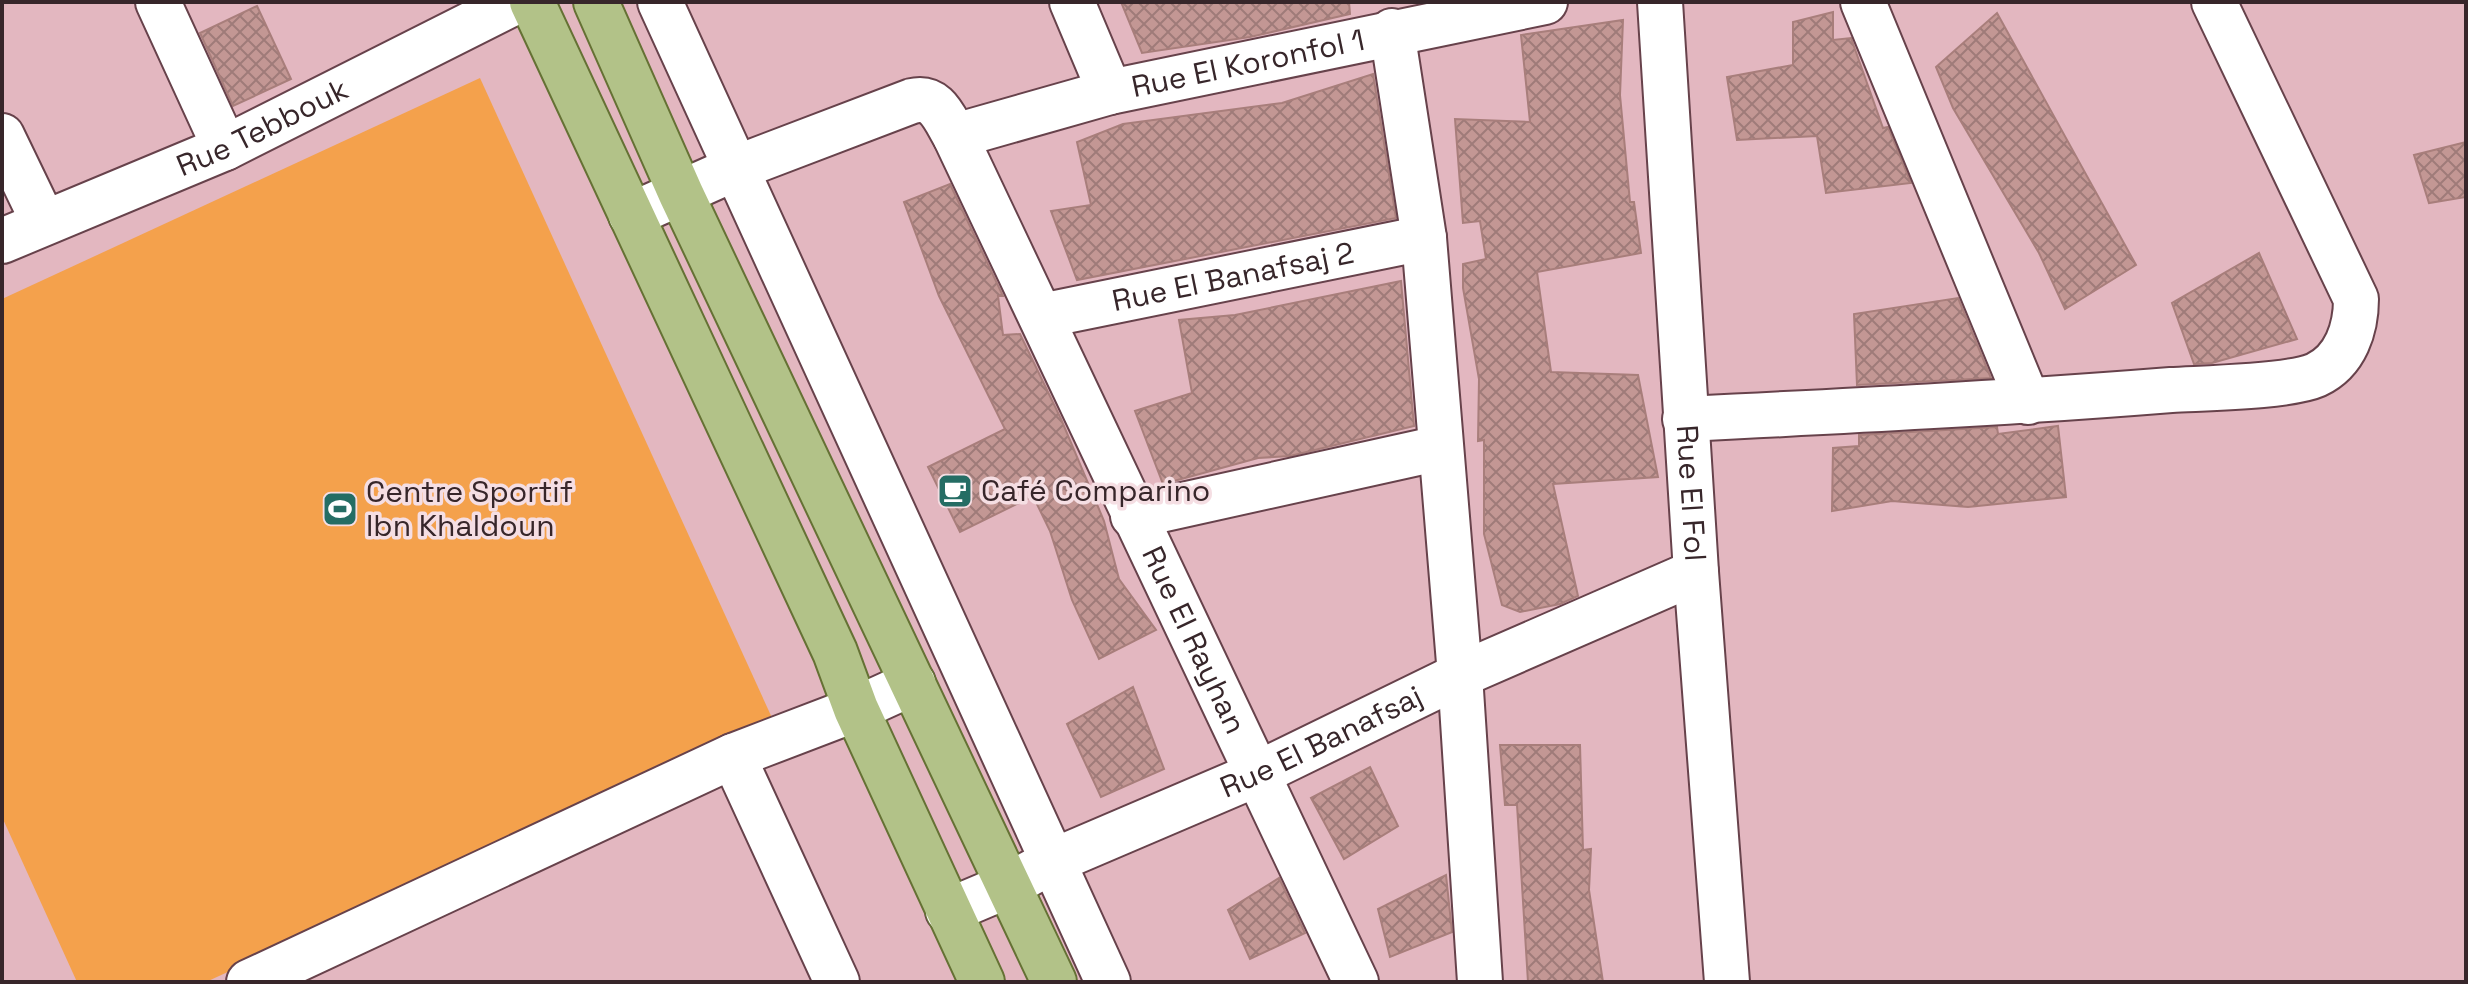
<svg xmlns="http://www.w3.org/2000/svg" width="2468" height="984" font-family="'Space Grotesk',sans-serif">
	<defs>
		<pattern id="building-cross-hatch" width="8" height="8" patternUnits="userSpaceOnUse" patternTransform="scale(2)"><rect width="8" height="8" fill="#c39794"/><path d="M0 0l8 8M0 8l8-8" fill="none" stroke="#9f7b79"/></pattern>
	</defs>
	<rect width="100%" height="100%" fill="#e3b7c0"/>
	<!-- green -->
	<path fill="#f4a14c" d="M480 78 773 720 206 982H77L2 817V299Z"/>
	<!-- building -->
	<path fill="url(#building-cross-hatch)" stroke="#a87e7b" stroke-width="2" d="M1121 2H1349L1350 14 1250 37 1142 53Z
		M257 6 291 79 233 106 200 33Z
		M1833 12V40L1851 38 1883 128 1888 127 1911 183 1826 193 1817 136 1737 140 1727 77 1793 65V22Z
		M1997 13 2136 265 2065 309 2039 253 1953 108 1936 67Z
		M1623 20 1620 95 1630 202H1634L1641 253 1537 272 1551 372 1638 375 1658 477 1553 484 1578 596 1560 604 1520 612 1502 605 1484 534V440L1478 441 1479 379 1463 288V264L1486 259 1480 221 1463 223 1455 119 1530 122 1521 35Z
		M1373 74 1396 218 1077 280 1051 211 1091 205 1077 142 1123 124 1282 103Z
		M2466 142V197L2429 203 2414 155Z
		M950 184 1003 296H998L1003 335 1020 334 1061 419 1104 521 1119 579 1156 630 1099 659 1072 600 1050 531 1033 496 960 532 928 467 1005 429 939 296 904 202Z
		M2259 253 2297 339 2212 363 2194 364 2172 303Z
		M1401 281 1414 426 1290 456 1258 458 1163 484 1135 411 1192 393 1179 320 1235 315Z
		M1958 298 1991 378 1857 385 1854 314Z
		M2058 426 2066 497 1968 507 1892 501 1832 511 1833 448 1859 446V435L1997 427 1998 434Z
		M1133 687 1164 769 1101 797 1067 724Z
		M1500 745H1580L1583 850 1591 849 1589 890 1603 982H1528L1517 805H1505Z
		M1370 767 1398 826 1344 859 1311 798Z
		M1446 875 1452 932 1390 957 1378 909Z
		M1279 878 1305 933 1250 959 1228 910Z"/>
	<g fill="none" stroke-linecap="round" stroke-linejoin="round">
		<defs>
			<g id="minor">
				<path d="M158 2 225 148"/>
				<path d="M660 2 1108 982"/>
				<path d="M1072 2 1110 92"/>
				<path id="s1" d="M1660 2 1696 572 1727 982"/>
				<path d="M1863 2 2028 402"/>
				<path d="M1392 31 1424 238 1460 675 1480 982"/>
				<path d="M2 136 43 221"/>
				<path id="s2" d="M955 136 1110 92 1545 2"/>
				<path id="s3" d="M631 215 736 168 912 101C937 95 944 118 955 136L1356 982"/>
				<path id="s4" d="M2 241 225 148 515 2"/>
				<path id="s5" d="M1041 316 1424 238"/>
				<path d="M1685 419C1847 411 2009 403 2171 390 2205 388 2289 387 2316 375 2346 361 2356 328 2356 299L2214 2"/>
				<path d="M1133 516 1440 448"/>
				<path d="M733 756 837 982"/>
				<path id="s6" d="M948 911 1007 886 1051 862 1257 774 1460 675 1696 572"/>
				<path d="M249 982 733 756 856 709 913 683"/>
			</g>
			<path id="major" d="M532 2 835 652 856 709 982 982
				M596 2 681 194 1054 982"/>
		</defs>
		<!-- minor casing -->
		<use href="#minor" stroke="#67424b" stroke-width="48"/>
		<!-- major casing -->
		<use href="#major" stroke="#657134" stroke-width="48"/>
		<!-- minor -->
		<use href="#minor" stroke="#fff" stroke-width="44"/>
		<!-- major -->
		<use href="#major" stroke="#b2c288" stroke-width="44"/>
	</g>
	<!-- icons -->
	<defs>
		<symbol id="cafe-square" viewBox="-11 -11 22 22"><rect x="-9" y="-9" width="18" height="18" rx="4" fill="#256d64" stroke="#f5dee3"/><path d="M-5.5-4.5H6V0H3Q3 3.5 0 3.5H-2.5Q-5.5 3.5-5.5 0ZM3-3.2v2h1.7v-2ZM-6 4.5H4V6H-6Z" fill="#fff"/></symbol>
		<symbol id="stadium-square" viewBox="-11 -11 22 22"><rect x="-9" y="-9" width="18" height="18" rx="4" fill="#256d64" stroke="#f5dee3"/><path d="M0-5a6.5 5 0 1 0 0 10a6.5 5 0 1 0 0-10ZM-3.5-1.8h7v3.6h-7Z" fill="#fff"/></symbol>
	</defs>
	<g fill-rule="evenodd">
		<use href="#cafe-square" x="935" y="471" width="40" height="40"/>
		<use href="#stadium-square" x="320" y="489" width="40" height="40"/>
	</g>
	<g text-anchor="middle" stroke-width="7" stroke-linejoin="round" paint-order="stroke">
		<!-- street labels -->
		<g font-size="30" fill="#37262a" stroke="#f5dee3">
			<text dy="10" stroke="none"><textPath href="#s2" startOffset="302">Rue El Koronfol 1</textPath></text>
			<text dy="10" stroke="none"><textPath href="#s4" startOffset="284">Rue Tebbouk</textPath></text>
			<text dy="10" stroke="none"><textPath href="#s5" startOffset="196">Rue El Banafsaj 2</textPath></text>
			<text dy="10" stroke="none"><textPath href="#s1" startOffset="492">Rue El Fol</textPath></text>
			<text dy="10" stroke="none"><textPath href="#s3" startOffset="922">Rue El Rayhan</textPath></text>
			<text dy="10" stroke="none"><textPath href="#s6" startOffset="410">Rue El Banafsaj</textPath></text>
		</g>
		<!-- poi labels -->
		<g font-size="30" fill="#37262a" stroke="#f5dee3" text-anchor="start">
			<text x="981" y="501">Café Comparino</text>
			<text x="366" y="502">Centre Sportif<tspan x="366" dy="34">Ibn Khaldoun</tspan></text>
		</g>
	</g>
	<!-- border -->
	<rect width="2468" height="984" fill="none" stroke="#37262a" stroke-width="8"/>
</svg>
